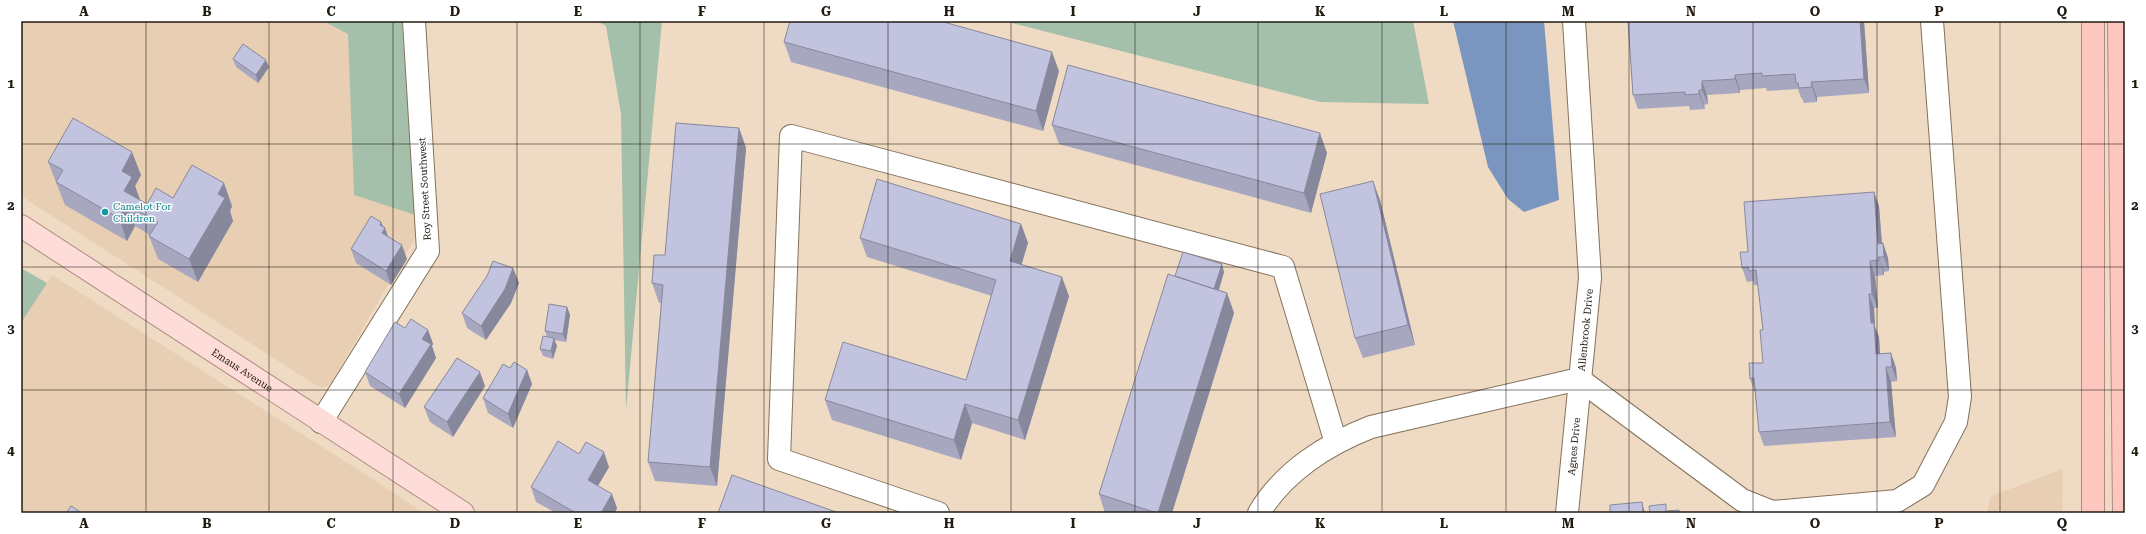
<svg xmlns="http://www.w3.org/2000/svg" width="2146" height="534" font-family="'Roboto Serif',serif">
	<rect width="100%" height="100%" fill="#efdbc3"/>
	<!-- built -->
	<path fill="#e8ceb2" d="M21 21H323L348 34 354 195 415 215V238L330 385 323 388 314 384 21 196Z
		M52 275 357 469 424 513H21V323Z
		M2063 469 2062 513H1987L1991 496Z"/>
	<!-- green -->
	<path fill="#a4bfaa" d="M323 21H402L415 215 354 195 348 34Z
		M597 21H662L626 410 621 114 606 26Z
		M1004 21H1413L1429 104 1320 102Z
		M21 268 47 283 21 323Z"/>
	<!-- water -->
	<path fill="#7a95bf" d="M1453 21H1544L1559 200 1524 212 1508 199 1488 167Z"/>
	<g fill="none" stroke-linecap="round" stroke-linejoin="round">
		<defs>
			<g id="minor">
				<path d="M1579 379 1742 500 1772 512 1897 501 1923 485 1956 422 1960 397 1932 21"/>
				<path d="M321 422 428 251 414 21"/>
				<path d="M938 513 779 459 791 136 1283 267 1336 443"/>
				<path d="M1259 513C1283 472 1327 444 1371 427L1579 379"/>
				<path id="s1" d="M1567 513 1590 278 1574 21"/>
			</g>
			<g id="major">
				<path id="s2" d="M21 226 463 513"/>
			</g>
			<path id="highway" d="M2093 21V513
				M2119 21 2124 513"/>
		</defs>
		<!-- minor casing -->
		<use href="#minor" stroke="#84725c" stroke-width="24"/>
		<!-- major casing -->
		<use href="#major" stroke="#b08a82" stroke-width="24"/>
		<!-- highway casing -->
		<use href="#highway" stroke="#b08a82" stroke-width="24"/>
		<!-- minor -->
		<use href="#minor" stroke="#fff" stroke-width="22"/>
		<!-- major -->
		<use href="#major" stroke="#feddd8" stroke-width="22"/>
		<!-- highway -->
		<use href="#highway" stroke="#fdc6be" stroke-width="22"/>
	</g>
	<!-- wall -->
	<path fill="#a7a8c0" d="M1628 21H1864L1869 93 1817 97V102L1804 103 1802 98H1801L1798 89 1767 91 1766 88 1740 90V93L1707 95 1708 104 1704 105 1705 109 1690 110 1689 106 1638 109 1633 95Z
		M784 42 1059 71 1043 131 791 62Z
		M233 59 269 67 258 83 236 67Z
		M1052 125 1327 153 1311 213 1059 144Z
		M739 128 746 148 717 486 655 481 648 462 661 303H659L652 283 665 255Z
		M48 162 141 175 135 186 140 200 147 204 173 198 232 206 230 211 233 221 198 282 158 259 149 236 150 235 135 226 127 241 65 205Z
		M1874 192 1879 206 1882 244 1883 243 1888 258 1889 271 1884 272V275L1875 276 1878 308H1874L1875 327 1879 337 1880 354 1891 353 1896 368 1897 381 1891 382 1896 437 1764 446 1759 432 1755 393 1750 379 1763 363V330L1758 285H1754L1753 281 1747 282 1742 268 1748 252Z
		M1380 200 1415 345 1363 358 1355 338Z
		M381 222 383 226 385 228 388 237 407 259 391 285 356 263 351 249Z
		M1021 224 1028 243 1021 265 1069 296 1025 440 972 423 961 460 832 420 825 400 966 380 992 296 867 257 860 238Z
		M513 268 519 283 511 303 486 340 467 328 462 313Z
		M1224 272 1219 290 1227 293 1234 313 1172 513H1105L1099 494 1175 276Z
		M567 307 570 315 566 342 554 340 557 346 553 359 543 356 540 349 547 337 545 331Z
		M405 328 428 330 433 344 432 346 436 358 405 408 370 386 365 372Z
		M510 368 527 370 532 384 513 428 488 413 483 398Z
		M485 386 453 437 430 422 424 407Z
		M579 454 609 467 598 486 617 508 615 513H556L536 502 531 487Z"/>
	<!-- shaded-wall -->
	<path fill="#88889c" d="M1860 21H1864L1869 93 1864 79Z
		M1052 52 1059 71 1043 131 1036 111Z
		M266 60 269 67 258 83 256 75Z
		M1735 75 1740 90V93L1735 79Z
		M1702 81 1707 95 1708 104 1702 90Z
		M1811 82 1817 97V102L1812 87Z
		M1699 90 1704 105 1705 109 1699 94Z
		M739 128 746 148 717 486 710 467Z
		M1320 133 1327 153 1311 213 1304 193Z
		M132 152 141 175 135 186 140 200 124 191 122 171Z
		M1373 181 1380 200 1415 345 1408 325Z
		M224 183 232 206 230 211 233 221 198 282 189 259 218 194Z
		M1874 192 1879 206 1883 258 1878 244Z
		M126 204 135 226 127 241 119 218Z
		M381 222 384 230 385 228 390 242 388 247 380 225Z
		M1021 224 1028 243 1017 280 1010 261Z
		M1883 243 1888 258 1889 271 1884 257Z
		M402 245 407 259 391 285 386 271Z
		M1878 257 1884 272V275Z
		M1870 261 1875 276 1878 308 1872 294Z
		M1222 264 1224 272 1214 306 1211 298Z
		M513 268 519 283 511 303 486 340 481 326Z
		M1062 277 1069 296 1025 440 1018 420Z
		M1227 293 1234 313 1172 513H1158Z
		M1869 294 1874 308 1875 327 1879 337 1881 369 1876 354 1871 323Z
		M567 307 570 315 566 342 563 334Z
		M428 330 433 344 432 346 436 358 405 408 399 394 422 339Z
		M554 338 557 346 553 359 551 351Z
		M1891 353 1896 368 1897 381 1892 367Z
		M1886 367 1891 382 1896 437 1890 422Z
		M527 370 532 384 513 428 508 414Z
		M480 372 485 386 453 437 447 422Z
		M965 404 972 423 961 460 954 440Z
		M604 452 609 467 593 494 588 480Z
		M612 494 617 508 615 513H601Z
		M1642 502 1645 513H1643Z"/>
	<!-- building -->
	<path fill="#c2c3df" stroke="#88889c" d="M790 21H940L1052 52 1036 111 784 42Z
		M1628 21H1860L1864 79 1811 82 1812 87 1799 88 1798 83H1796L1795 74 1762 76V73L1735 75V79L1702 81V90H1699V94L1685 95V92L1633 95Z
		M243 44 266 60 256 75 233 59Z
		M1068 65 1320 133 1304 193 1052 125Z
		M73 118 132 152 122 171 132 177 124 191 147 204 156 188 173 198 192 165 224 183 218 194 225 198 189 259 149 236 158 222 126 204 119 218 56 182 63 170 48 162Z
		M676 123 739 128 710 467 648 462 663 285 652 283 654 255H665Z
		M877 179 1021 224 1010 261 1062 277 1018 420 965 404 954 440 825 400 843 342 966 380 996 280 860 238Z
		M1373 181 1408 325 1355 338 1320 194Z
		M1874 192 1878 244 1883 243 1884 257H1878L1879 260 1870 261 1872 294H1869L1871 323H1874L1876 354 1891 353 1892 367H1886L1890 422 1759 432 1754 378 1750 379 1749 363H1763L1760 330H1763L1756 270 1749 271 1748 267 1742 268 1740 252H1748L1744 202Z
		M371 216 381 222 380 225 385 228 382 233 402 245 386 271 351 249Z
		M1183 252 1222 264 1214 289 1175 276Z
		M493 261 513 268 505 289 481 326 462 313 487 276Z
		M1168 274 1227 293 1158 513H1157L1099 494Z
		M549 304 567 307 563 334 545 331Z
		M411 319 428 330 422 339 431 344 399 394 365 372 395 322 405 328Z
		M543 336 554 338 551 351 540 349Z
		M457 358 480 372 447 422 424 407Z
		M514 362 527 370 508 414 483 398 503 364 510 368Z
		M558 441 579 454 586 442 604 452 588 480 612 494 601 513H576L531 487Z
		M732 475 839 513H718Z
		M1642 502 1643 513H1610V505Z
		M1666 504V511L1679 510V513H1646H1650L1649 506Z
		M71 506 82 513H66Z"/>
	<!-- grid -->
	<path fill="none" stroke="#221b12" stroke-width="1" stroke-opacity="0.55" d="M146 21V513M269 21V513M393 21V513M517 21V513M640 21V513M764 21V513M888 21V513M1011 21V513M1135 21V513M1258 21V513M1382 21V513M1506 21V513M1629 21V513M1753 21V513M1877 21V513M2000 21V513M21 144H2125M21 267H2125M21 390H2125"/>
	<!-- markers -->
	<circle fill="#0f9aa8" stroke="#fff" stroke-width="1.5" cx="105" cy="212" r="4"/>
	<g text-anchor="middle" stroke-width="3" stroke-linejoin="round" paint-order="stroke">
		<!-- street labels -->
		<g font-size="10" fill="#221b12" stroke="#fff">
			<text transform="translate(424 189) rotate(-93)" y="4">Roy Street Southwest</text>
			<text dy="4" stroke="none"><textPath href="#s1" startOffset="184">Allenbrook Drive</textPath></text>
			<text dy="4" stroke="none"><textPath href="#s2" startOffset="264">Emaus Avenue</textPath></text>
			<text dy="4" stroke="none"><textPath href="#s1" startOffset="67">Agnes Drive</textPath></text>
		</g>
		<!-- culture labels -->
		<g font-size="10" fill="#0d838f" stroke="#fff" text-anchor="start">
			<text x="113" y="210">Camelot For<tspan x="113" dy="12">Children</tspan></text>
		</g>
	</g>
	<!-- border -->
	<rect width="2146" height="534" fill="none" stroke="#ffffff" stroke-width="44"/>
	<rect x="22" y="22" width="2102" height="490" fill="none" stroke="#221b12" stroke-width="1.5"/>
	<g font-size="13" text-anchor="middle" font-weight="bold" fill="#221b12">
		<text x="84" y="16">A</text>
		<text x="207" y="16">B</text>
		<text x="331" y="16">C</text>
		<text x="455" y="16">D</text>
		<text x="578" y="16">E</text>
		<text x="702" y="16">F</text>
		<text x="826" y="16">G</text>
		<text x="949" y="16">H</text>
		<text x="1073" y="16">I</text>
		<text x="1197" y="16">J</text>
		<text x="1320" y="16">K</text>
		<text x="1444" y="16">L</text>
		<text x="1568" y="16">M</text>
		<text x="1691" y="16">N</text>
		<text x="1815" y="16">O</text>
		<text x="1939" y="16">P</text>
		<text x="2062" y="16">Q</text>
		<text x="11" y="88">1</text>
		<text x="2135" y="88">1</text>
		<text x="11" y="210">2</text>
		<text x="2135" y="210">2</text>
		<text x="11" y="333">3</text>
		<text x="2135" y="333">3</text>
		<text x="11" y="455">4</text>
		<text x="2135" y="455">4</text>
		<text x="84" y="528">A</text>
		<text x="207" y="528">B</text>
		<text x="331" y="528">C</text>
		<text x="455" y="528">D</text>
		<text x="578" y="528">E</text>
		<text x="702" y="528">F</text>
		<text x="826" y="528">G</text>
		<text x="949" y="528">H</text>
		<text x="1073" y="528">I</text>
		<text x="1197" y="528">J</text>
		<text x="1320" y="528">K</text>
		<text x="1444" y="528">L</text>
		<text x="1568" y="528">M</text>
		<text x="1691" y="528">N</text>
		<text x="1815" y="528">O</text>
		<text x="1939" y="528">P</text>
		<text x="2062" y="528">Q</text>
	</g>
</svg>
